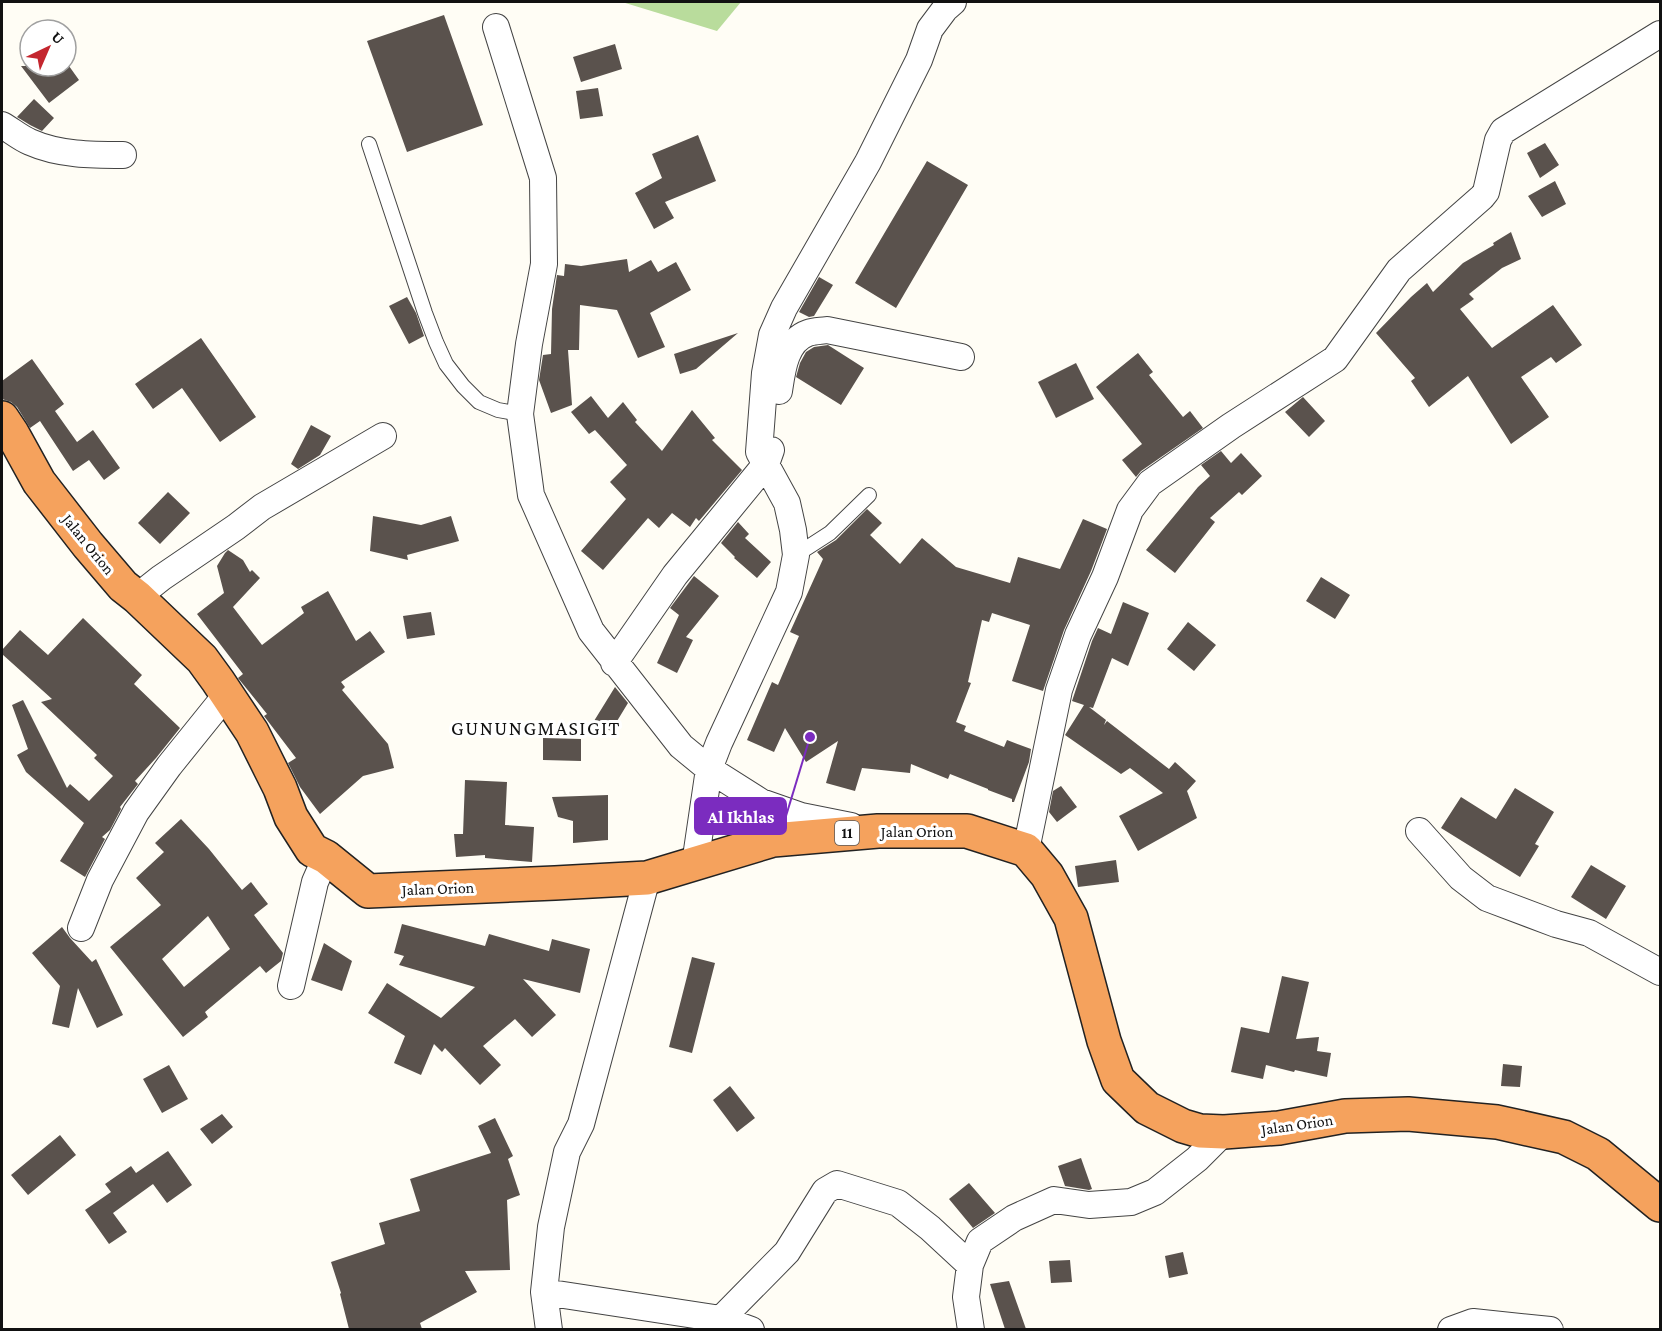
<svg xmlns="http://www.w3.org/2000/svg" width="1662" height="1331" font-family="'Crimson Pro',serif">
	<rect width="100%" height="100%" fill="#fffdf5"/>
	<!-- forest -->
	<path fill="#b9dc9c" d="M622 2H741L717 31Z"/>
	<!-- building -->
	<path fill="#5a524d" fill-rule="evenodd" d="M444 15 483 125 407 152 367 41Z
		M615 44 622 69 581 82 573 57Z
		M21 66H69L79 80 49 103Z
		M598 88 603 116 580 119 576 91Z
		M34 99 54 118 42 131 30 125 17 117Z
		M698 135 716 181 665 202 674 218 654 229 635 193 662 178 652 154Z
		M1545 143 1559 165 1540 178 1527 153Z
		M927 161 968 185 896 308 855 283Z
		M1555 181 1566 204 1542 217 1528 196Z
		M1511 232 1521 259 1502 268 1469 294 1474 299 1460 309 1492 348 1553 305 1582 345 1556 363 1551 357 1521 377 1549 417 1511 444 1468 376 1429 407 1411 381 1415 378 1376 333 1411 297 1427 283 1433 292 1463 263 1494 245 1493 243Z
		M627 259 629 272 651 260 658 272 676 262 691 290 650 313 665 347 638 358 617 310 580 305 579 350H568L572 405 551 413 539 380 543 355 551 354 552 309 557 275 564 276 565 264 581 266Z
		M819 277 833 285 814 316 809 317 799 312Z
		M407 297 416 313 424 336 409 344 389 306Z
		M738 333 696 369 680 374 674 354Z
		M201 338 256 417 220 442 182 388 153 409 135 384Z
		M828 345 864 368 841 405 796 377 800 363 806 352 814 347Z
		M1138 353 1153 372 1149 375 1183 417 1190 411 1203 428 1141 471 1136 477 1122 460 1142 444 1096 387Z
		M32 359 64 404 55 411 77 442 93 430 120 468 104 480 89 460 73 471 40 421 30 428 17 407 11 402 2 399V381Z
		M1076 363 1094 399 1056 418 1038 382Z
		M591 396 608 418 623 402 637 420 635 422 662 451 692 410 715 438 712 440 742 470 699 521 696 518 690 527 672 513 659 528 648 518 603 570 581 551 626 499 610 482 627 465 595 430 589 434 571 412Z
		M1303 397 1325 421 1309 437 1285 412Z
		M311 425 331 436 320 455 298 469 291 464Z
		M1221 451 1231 463 1241 453 1262 476 1242 495 1239 492 1210 518 1215 522 1175 573 1146 550 1198 487 1210 476 1201 465Z
		M168 492 190 513 160 544 138 523Z
		M867 509 882 523 870 535 900 564 922 538 956 567 1010 583 1018 557 1060 569 1083 519 1107 529 1091 571 1064 630 1043 691 1012 681 1030 625 992 613 989 622 982 620 968 682 971 683 956 722 966 726 964 731 1004 747 1007 740 1031 749 1029 762 1014 802H1012V799L988 790V789L950 774 948 779 911 764 910 773 862 768 855 791 826 783 838 741 806 762 785 728 774 752 747 740 772 682 778 685 799 636 790 632 823 559 817 552 836 540Z
		M373 516 421 525 451 516 459 541 407 555 408 560 370 551Z
		M738 522 749 534 745 538 771 562 757 578 734 558 735 557 721 543Z
		M228 550 243 560 250 572 252 570 260 578 233 607 262 645 304 613 301 607 328 591 356 641 370 631 385 652 341 682 345 687 342 690 388 744 394 768 363 776 320 814 300 787 288 763 296 758 264 716 267 714 238 678 243 674 197 614 224 593 217 566 225 553Z
		M694 576 719 596 686 637 693 640 677 673 657 663 679 615 670 608Z
		M1321 577 1350 595 1335 619 1306 601Z
		M1123 602 1149 613 1128 666 1112 658 1093 708 1089 707 1106 720 1104 725 1107 721 1169 769 1175 762 1196 781 1187 791 1197 818 1138 851 1119 816 1163 793 1130 768 1121 774 1065 735 1084 705 1072 701 1092 641 1098 628 1111 634Z
		M431 612 435 635 407 639 403 616Z
		M83 618 142 675 134 684 180 728 156 758 135 781 138 784 120 807 121 809 110 830 102 837 105 839 85 877 60 861 84 823 26 772 17 755 28 749 12 705 23 700 67 788 70 784 89 801 113 776 94 758 97 755 41 702 52 699 2 654V650L20 630 48 655Z
		M1188 622 1216 645 1194 671 1167 649Z
		M615 687 628 703 611 731 594 721Z
		M543 738 581 739V761L543 760Z
		M465 780 507 782 505 825 534 827 532 862 485 858V855L456 857 454 834H463Z
		M1061 786 1077 807 1057 822 1049 812 1053 791Z
		M1515 788 1554 812 1535 844 1539 846 1520 877 1441 828 1461 797 1496 819Z
		M608 795V840L573 843V821L558 817 552 797Z
		M181 819 209 849 242 890 251 882 268 904 254 915 283 953 281 961 266 973 260 966 205 1012 208 1017 183 1037 110 947 161 905 136 878 164 852 155 843ZM208 916 230 949 184 987 162 959Z
		M1116 860 1119 882 1078 887 1075 866Z
		M1591 865 1626 886 1606 919 1571 897Z
		M402 924 485 946 489 934 549 951 552 939 590 949 580 993 523 979 556 1015 532 1037 515 1019 483 1046 501 1065 480 1085 445 1048 442 1052 434 1044 421 1075 394 1063 405 1036 368 1013 387 983 441 1018 475 987 399 965 404 956 394 953Z
		M62 927 70 938 92 962 96 959 123 1015 97 1028 78 988 69 1028 52 1024 60 986 32 953Z
		M324 943 352 961 342 991 311 980Z
		M692 957 715 963 692 1053 669 1047Z
		M1282 976 1309 982 1296 1039 1319 1037 1317 1051 1331 1053 1327 1077 1295 1070 1294 1072 1266 1065 1263 1079 1231 1072 1241 1027 1269 1033Z
		M1503 1064 1522 1066 1520 1087 1501 1086Z
		M169 1065 188 1099 162 1113 143 1079Z
		M730 1086 755 1118 737 1132 713 1100Z
		M222 1114 233 1127 212 1144 200 1129Z
		M495 1118 513 1156 508 1159 520 1195 507 1200 510 1270 465 1271 477 1292 420 1323 422 1329H349L340 1294 341 1293 331 1262 385 1244 379 1223 420 1211 410 1179 491 1153 478 1126Z
		M60 1135 76 1155 28 1195 11 1175Z
		M168 1151 192 1185 167 1203 153 1184 113 1213 127 1232 109 1244 85 1210 111 1192 105 1184 131 1166 136 1173Z
		M1081 1158 1092 1189 1089 1190 1065 1186 1058 1166Z
		M969 1183 995 1213 973 1228 949 1199Z
		M1183 1252 1188 1274 1169 1278 1165 1256Z
		M1070 1260 1072 1282 1051 1283 1049 1261Z
		M1009 1281 1026 1329H1005L990 1284Z"/>
	<g fill="none" stroke-linecap="round" stroke-linejoin="round">
		<defs>
			<path id="lane" d="M369 144 425 313 436 342 446 364 463 386 479 402 498 410 520 414
				M796 555 830 533 869 495"/>
			<path id="street" d="M496 27 543 178 544 264 529 344 520 414 531 495 591 631 681 746 709 769 761 802 801 816 851 826
				M2 125C11 130 20 138 30 142 59 155 92 155 123 155
				M779 391C782 371 785 341 808 333 814 331 821 331 827 330L961 357
				M137 597 161 578 236 527 262 507 383 436
				M614 663 675 575 766 464 771 450
				M1419 831 1461 878 1487 898 1556 924 1589 933 1660 972
				M1026 850 1059 690 1078 635 1105 577 1130 510 1150 483 1231 426 1335 359 1399 270 1482 197 1486 192 1498 140 1503 131 1660 34
				M695 864 709 769 719 743 789 592 796 555 793 530 787 503 759 452 765 373 772 335 784 308 868 162 919 60 930 29 945 9 953 2
				M81 928 100 880 136 812 169 766 227 694
				M291 986 315 882 326 857
				M544 1292 721 1319 751 1330
				M721 1319 787 1252 825 1191 837 1184 898 1203 930 1228 970 1265
				M549 1330 544 1292 551 1227 567 1152 581 1124 647 878
				M971 1330 966 1297 970 1265 980 1241 1014 1218 1054 1200 1089 1205 1131 1202 1155 1192 1197 1159 1224 1132
				M1451 1330 1473 1322 1550 1330"/>
			<path id="highway" d="M2 418 12 433 39 482 88 545 123 586 137 597 202 659 218 681 252 732 280 788 291 817 312 850 326 857 368 891 555 883 647 878 773 840 878 831H967L1026 850 1047 875 1071 918 1104 1041 1118 1080 1147 1108 1183 1126 1200 1131 1224 1132 1279 1128 1345 1116 1408 1114 1497 1122 1564 1137 1598 1154 1660 1205"/>
		</defs>
		<!-- lane casing -->
		<use href="#lane" stroke="#444" stroke-width="16"/>
		<!-- street casing -->
		<use href="#street" stroke="#444" stroke-width="28"/>
		<!-- highway casing -->
		<use href="#highway" stroke="#222" stroke-width="36"/>
		<!-- lane -->
		<use href="#lane" stroke="#fff" stroke-width="14"/>
		<!-- street -->
		<use href="#street" stroke="#fff" stroke-width="26"/>
		<!-- highway -->
		<use href="#highway" stroke="#f5a25d" stroke-width="33"/>
	</g>
	<g text-anchor="middle" stroke-width="6" stroke-linejoin="round" paint-order="stroke">
		<!-- shield labels -->
		<rect fill="#fff" stroke="#585858" stroke-width="1.5" x="835" y="821" width="24" height="24" rx="4.5"/>
		<g font-size="15" font-weight="bold" fill="#111">
			<text x="847" y="838">11</text>
		</g>
		<!-- street labels -->
		<g font-size="16" fill="#111" stroke="#fff">
			<text transform="translate(89 544) rotate(51)" y="6">Jalan Orion</text>
			<text x="917" y="837">Jalan Orion</text>
			<text transform="translate(438 888) rotate(-2)" y="6">Jalan Orion</text>
			<text transform="translate(1297 1124) rotate(-8)" y="6">Jalan Orion</text>
		</g>
		<!-- quarter labels -->
		<g font-size="20" letter-spacing="1.5" fill="#111" stroke="#fff">
			<text x="536" y="735">GUNUNGMASIGIT</text>
		</g>
	</g>
	<!-- callouts -->
	<path fill="none" stroke="#7b2cbf" stroke-width="2" d="M810 737L786 816"/>
	<circle fill="#7b2cbf" stroke="#fff" stroke-width="2" cx="810" cy="737" r="6"/>
	<rect fill="#7b2cbf" stroke="#7b2cbf" stroke-width="2" x="695" y="798" width="91" height="36" rx="6"/>
	<g font-size="18" text-anchor="middle" font-weight="bold" fill="#fff">
		<text x="741" y="823">Al Ikhlas</text>
	</g>
	<!-- border -->
	<rect width="1662" height="1331" fill="none" stroke="#111111" stroke-width="6"/>
	<!-- north arrow -->
	<g transform="translate(48 48) rotate(44)"><circle r="28" fill="#ffffff" stroke="#a0a0a0" stroke-width="1.5"/>
	<path d="M0-4.5L10 22L0 15L-10 22Z" fill="#c4262e"/>
	<text y="-9" font-size="16" font-weight="bold" text-anchor="middle" fill="#111111">U</text>
	</g>
</svg>
